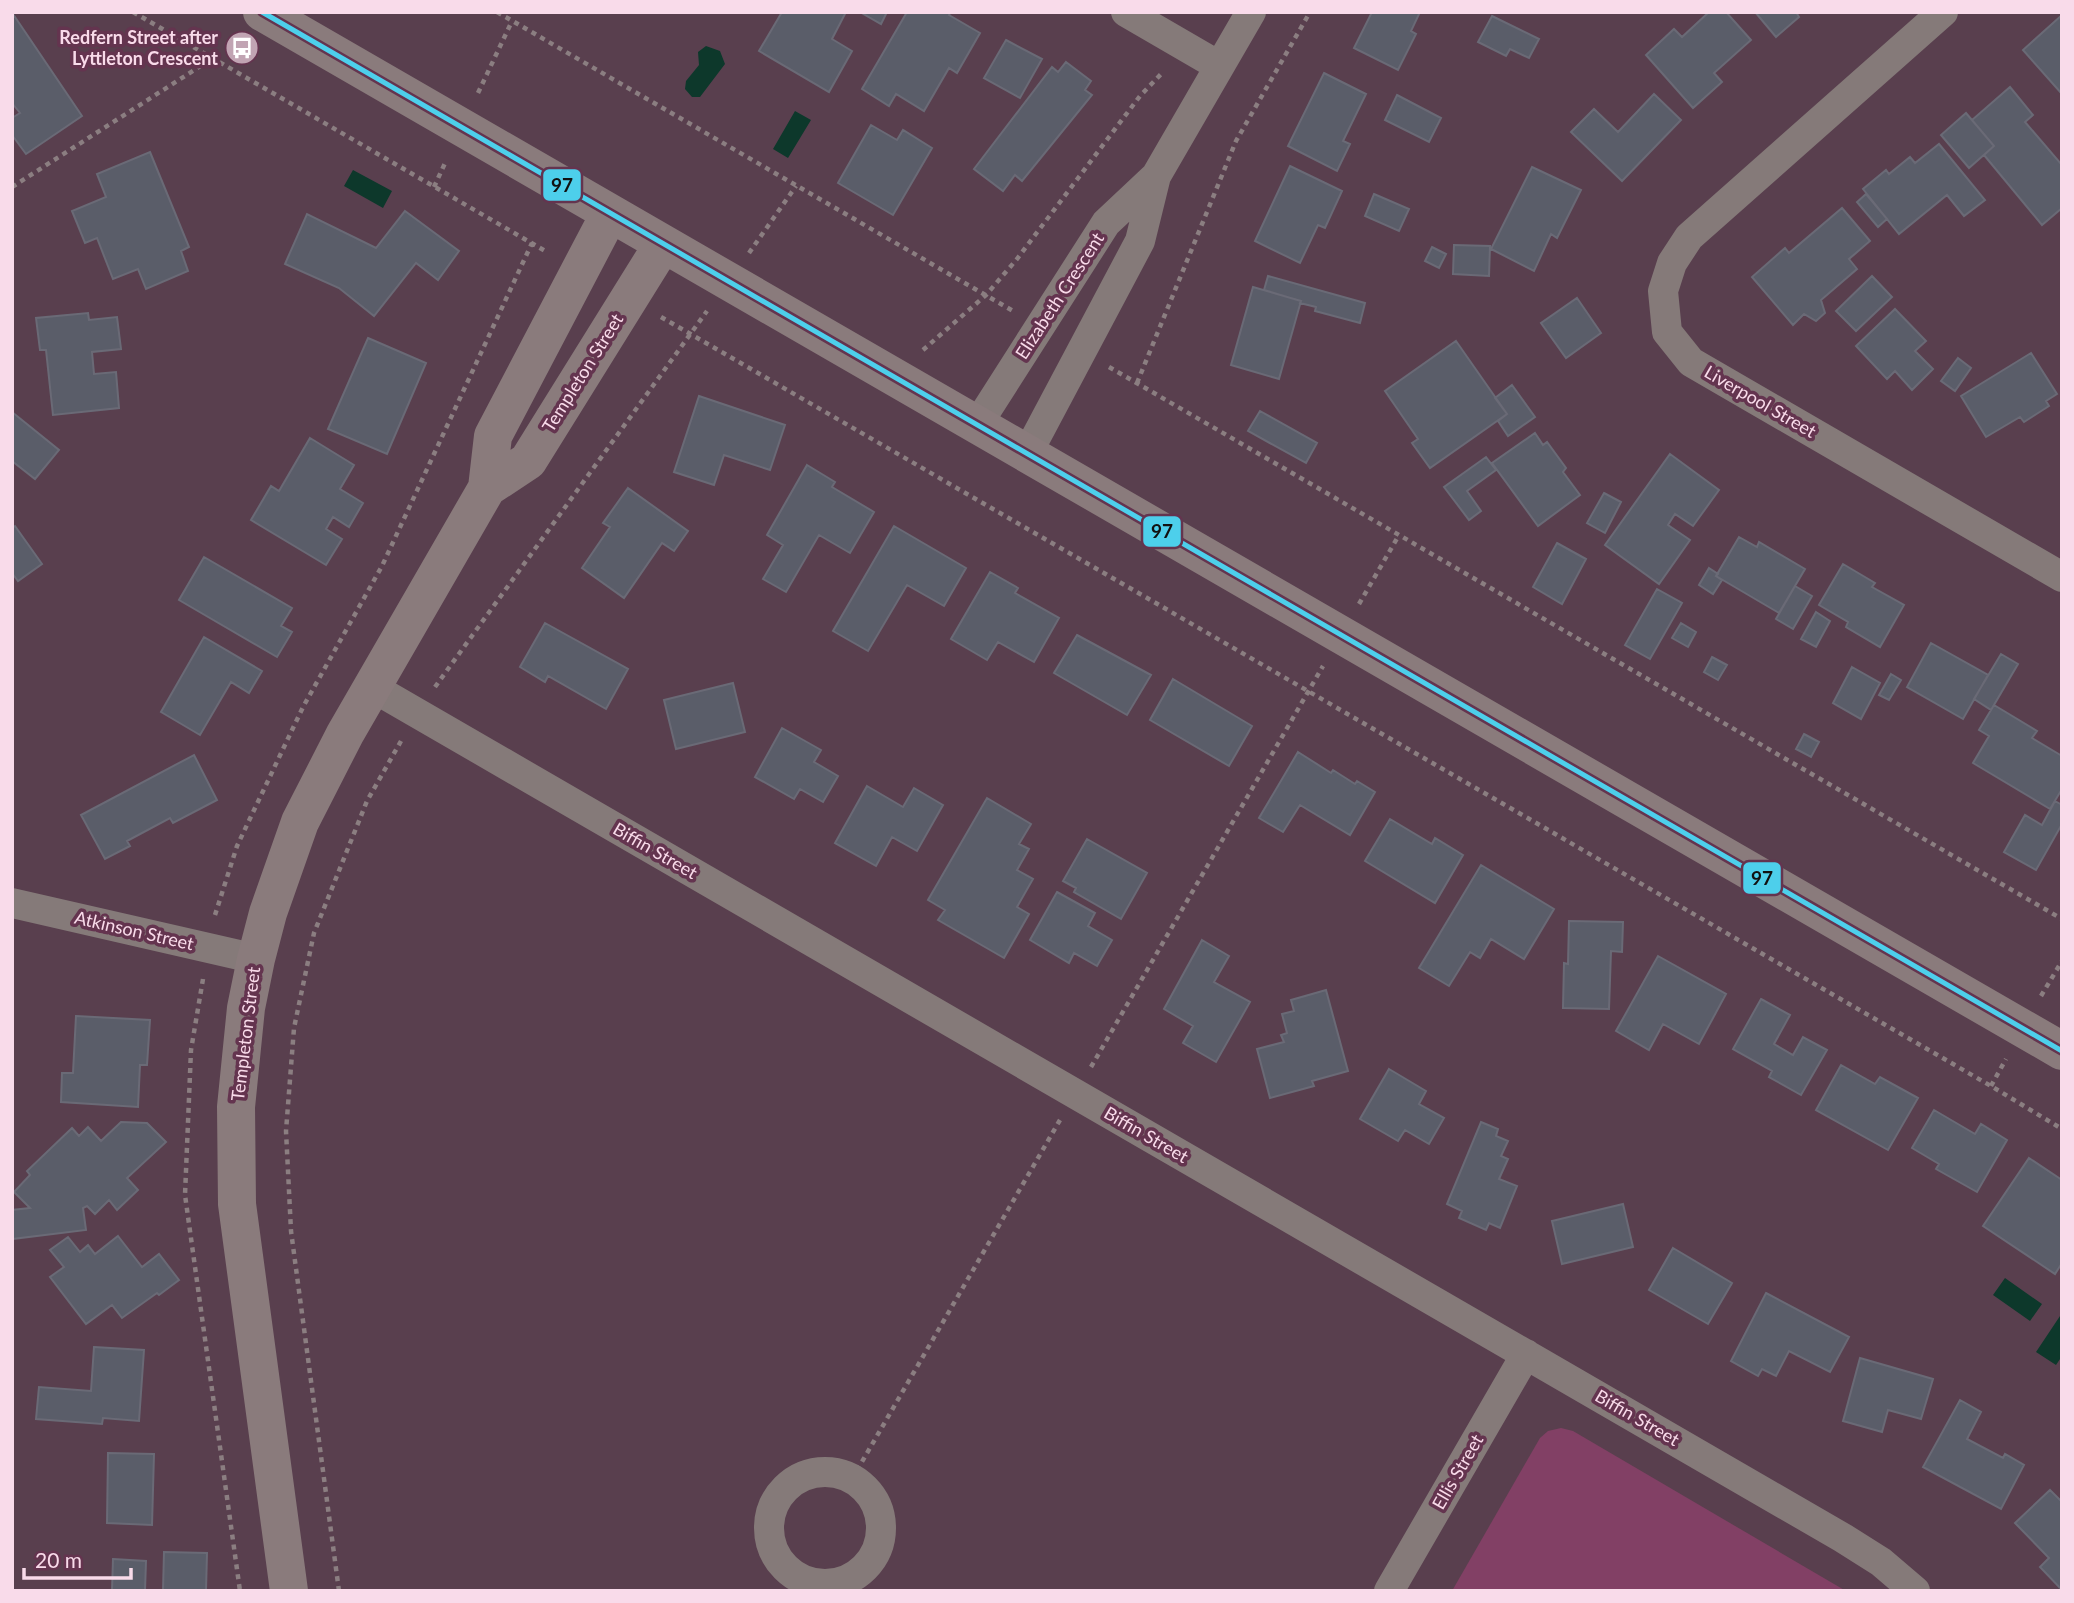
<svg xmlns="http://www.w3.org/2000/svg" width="2074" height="1603" font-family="Lato,sans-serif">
	<rect width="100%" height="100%" fill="#593f4e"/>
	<!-- green -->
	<path fill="#824065" d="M1561 1428 1573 1431 1846 1591H1452L1540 1438 1548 1431Z"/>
	<!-- water -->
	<path fill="#0d382b" d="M706 46 720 51 725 64 700 97H692L685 89 686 81 699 65 698 52Z
		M795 111 811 120 788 158 773 149Z
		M353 170 392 191 383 208 344 186Z
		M2005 1278 2042 1304 2030 1321 1993 1295Z
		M2062 1313V1356L2056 1365 2036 1352Z"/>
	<!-- building -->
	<path fill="#5a5d69" stroke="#6a6a76" stroke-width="2" d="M782 12H846L832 39 852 51 829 92 759 51Z
		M860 12H887L881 24Z
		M907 12H951L949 15 980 33 957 73 949 68 924 111 896 94 889 106 862 89Z
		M1372 12H1420L1411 31 1416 34 1398 70 1354 48Z
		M1709 12H1726L1751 40 1714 73 1722 82 1693 108 1646 55 1674 29 1682 37Z
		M1755 12H1796L1799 17 1776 37Z
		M13 14 82 116 26 154 12 135V118L20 113 12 103Z
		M2062 15V94L2023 50Z
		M1492 16 1539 39 1529 58 1510 49 1506 56 1478 42Z
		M1006 40 1042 59 1020 98 984 78Z
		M1066 62 1091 81 1085 90 1092 95 1022 181 1015 175 1003 191 974 169 1052 67 1058 72Z
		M1324 73 1366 94 1343 141 1350 144 1337 171 1288 146Z
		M2010 87 2033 115 2025 122 2062 165V208L2042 225 1984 155 1994 146 1972 120Z
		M1654 94 1681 120 1622 181 1571 132 1594 109 1618 132Z
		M1397 95 1441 118 1429 142 1385 120Z
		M1966 113 1994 146 1969 168 1941 135Z
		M871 125 897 140 903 130 932 148 893 215 838 183Z
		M1939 144 1985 200 1964 216 1947 195 1899 234 1863 189 1886 170 1889 174 1910 157 1915 163Z
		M150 152 189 247 181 251 188 271 146 289 138 269 113 279 97 238 85 243 72 211 106 197 97 174Z
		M1290 166 1342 191 1325 228 1318 225 1300 263 1255 241Z
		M1532 167 1581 190 1557 238 1551 234 1534 271 1491 249Z
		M1374 194 1409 209 1399 231 1365 216Z
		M1866 194 1887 219 1878 227 1857 202Z
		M1842 208 1870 241 1849 259 1857 269 1821 300 1825 313 1816 321 1804 314 1793 325 1752 277 1785 248 1789 253Z
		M405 211 459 251 438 280 416 263 374 316 339 288 285 264 307 214 376 248Z
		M1454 245 1490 246 1489 276 1453 274Z
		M1432 247 1446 254 1439 268 1425 261Z
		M1268 276 1365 303 1360 323 1315 311 1316 307 1300 303 1301 301 1264 290Z
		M1872 276 1892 297 1856 331 1836 311Z
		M1253 287 1301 301 1279 379 1231 365Z
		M1577 298 1601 333 1566 358 1541 323Z
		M1895 309 1926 341 1915 351 1933 369 1912 390 1895 371 1887 379 1856 346Z
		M88 313 89 320 117 317 121 349 92 352 94 374 116 372 119 408 53 415 46 350H40L36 318Z
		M368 338 426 363 387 454 328 429Z
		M1456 341 1507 414 1430 468 1412 443 1418 439 1385 391Z
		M2031 353 2057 394 2046 401 2049 406 2024 422 2020 417 1986 437 1961 396Z
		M1958 358 1971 368 1955 391 1941 381Z
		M1512 385 1535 417 1508 436 1498 421 1507 414 1495 398Z
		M699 396 785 425 770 470 724 455 714 485 674 472Z
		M1260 411 1317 443 1306 463 1248 431Z
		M12 412 59 450 35 479 12 461Z
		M1535 433 1543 445 1547 442 1566 468 1563 472 1580 495 1538 526 1492 463Z
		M310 438 354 465 340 489 363 503 349 527 333 517 326 529 342 539 326 565 251 520 271 486 279 491Z
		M1670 454 1719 490 1693 526 1675 514 1668 525 1690 540 1659 584 1605 545Z
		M1486 457 1496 470 1467 491 1481 511 1469 520 1444 487Z
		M807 465 835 482 832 487 874 512 850 553 819 535 786 592 763 579 783 545 767 535Z
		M628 488 688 531 674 551 662 543 624 598 582 568 610 527 603 523Z
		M1604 493 1621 502 1605 533 1587 523Z
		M15 526 42 564 18 581 12 573V528Z
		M894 526 966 568 944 606 907 585 868 651 833 631Z
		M1739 537 1757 547 1759 542 1805 569 1779 613 1716 576Z
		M1557 543 1586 559 1562 604 1533 587Z
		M204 557 292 608 281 626 292 632 277 657 179 600Z
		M1843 564 1875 583 1872 587 1904 605 1880 647 1846 627 1848 622 1819 605Z
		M1709 568 1718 574 1716 576 1722 580 1713 594 1699 585Z
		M990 572 1018 588 1015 593 1059 618 1034 662 998 642 987 660 951 639Z
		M1795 586 1812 596 1793 629 1776 619Z
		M1657 589 1682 603 1650 659 1625 645Z
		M1816 612 1830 621 1816 647 1801 639Z
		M545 623 628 669 606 709 548 676 545 682 520 667Z
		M1681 623 1696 632 1688 647 1672 638Z
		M1077 635 1151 675 1127 715 1054 673Z
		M204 637 262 671 249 693 231 682 200 735 161 712Z
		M1931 643 1988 675 1963 719 1907 687Z
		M2001 654 2018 664 1991 710 1974 699Z
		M1712 657 1727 665 1718 680 1704 672Z
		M1852 667 1880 683 1861 719 1833 703Z
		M1891 674 1901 680 1889 700 1879 695Z
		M1173 679 1252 726 1229 766 1150 720Z
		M733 683 745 732 676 749 664 700Z
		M1994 705 2037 731 2032 738 2062 756V789L2050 809 1973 763 1989 736 1979 730Z
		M782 728 821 750 814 762 838 776 823 802 800 789 794 799 755 777Z
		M1804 734 1819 742 1811 757 1796 749Z
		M1298 752 1331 773 1333 770 1355 784 1357 781 1375 792 1350 835 1300 805 1283 832 1259 818Z
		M194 755 217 800 173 823 170 818 127 841 130 846 105 859 81 815Z
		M867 786 903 807 914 788 943 805 917 851 892 837 876 866 835 843Z
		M987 798 1031 824 1019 844 1029 849 1017 870 1033 879 1017 907 1029 914 1004 958 938 920 945 910 928 900Z
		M2055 801 2062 805V824L2036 870 2004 852 2025 815 2042 825Z
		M1390 819 1432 844 1435 838 1463 855 1435 903 1365 861Z
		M1087 839 1147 873 1121 919 1074 892 1076 888 1063 881Z
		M1481 865 1554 909 1524 959 1491 939 1480 958 1470 952 1449 986 1419 968Z
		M1057 892 1095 913 1088 926 1112 940 1097 966 1074 953 1069 963 1030 940Z
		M1569 921 1623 922 1622 952 1611 951 1609 1009 1563 1008 1564 963 1568 964Z
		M1202 940 1229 956 1214 982 1250 1002 1216 1062 1183 1043 1193 1026 1164 1009Z
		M1658 956 1726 994 1699 1044 1663 1024 1649 1050 1616 1031Z
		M1326 990 1348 1071 1312 1081 1314 1086 1270 1098 1257 1049 1284 1042 1281 1035 1287 1033 1282 1014 1294 1011 1291 1000Z
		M1761 999 1790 1015 1774 1044 1793 1055 1803 1037 1827 1050 1801 1095 1769 1077 1772 1071 1733 1049Z
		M76 1016 150 1020 147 1065H140L138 1107 61 1102 62 1073H73Z
		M1841 1065 1875 1084 1880 1077 1918 1098 1888 1150 1816 1110Z
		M1389 1069 1426 1091 1419 1104 1444 1118 1429 1144 1405 1130 1398 1141 1360 1119Z
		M1934 1110 1975 1134 1981 1124 2007 1140 1977 1192 1936 1169 1939 1164 1912 1148Z
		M121 1122 147 1123 166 1142 127 1178 138 1190 117 1210 109 1200 95 1214 87 1206 83 1208 86 1230 12 1239V1210L30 1208 14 1192 30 1175 27 1171 72 1128 79 1136 88 1127 101 1141Z
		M1481 1122 1498 1129 1496 1136 1508 1141 1501 1156 1508 1159 1499 1179 1517 1186 1500 1228 1489 1223 1486 1230 1459 1218 1462 1211 1447 1204Z
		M2029 1158 2062 1180V1263L2055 1274 1983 1226Z
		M1623 1204 1633 1247 1562 1264 1552 1221Z
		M118 1236 142 1267 159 1254 179 1280 159 1295 157 1293 122 1318 112 1305 86 1324 50 1277 64 1267 50 1250 68 1237 80 1252 88 1245 95 1254Z
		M1673 1248 1732 1283 1708 1324 1649 1290Z
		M1766 1293 1849 1337 1830 1372 1789 1351 1776 1376 1762 1369 1758 1376 1731 1361Z
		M94 1347 144 1350 139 1421 103 1418 102 1424 36 1419 39 1387 91 1391Z
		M1860 1358 1933 1379 1921 1419 1888 1410 1882 1432 1843 1421Z
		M1960 1400 1981 1412 1967 1439 2003 1458 2005 1454 2024 1465 2001 1509 1923 1467Z
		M108 1453 154 1454 152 1525 107 1523Z
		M2050 1490 2062 1502V1590L2040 1567 2049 1558 2015 1523Z
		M164 1552 207 1553 206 1591H163Z
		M113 1559 146 1561 145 1591H149H112Z"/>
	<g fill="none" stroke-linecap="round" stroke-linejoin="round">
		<!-- path -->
		<path stroke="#8b7e81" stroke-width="4.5" stroke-dasharray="5 5" stroke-linecap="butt" d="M133 12 547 252
			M497 12 1013 311
			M478 93 512 21
			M12 187 213 58
			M434 187 446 161
			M749 253 796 186
			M661 317 1991 1086 2062 1129
			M923 350 986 295 1017 259 1140 96 1163 72
			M1109 367 2062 919
			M1137 383 1236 141 1310 12
			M1359 604 1399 535
			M435 687 707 311
			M215 915 237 846 303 707 382 566 532 243
			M203 979 191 1050 185 1195 240 1591
			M2041 996 2062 961
			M1091 1067 1323 666
			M1991 1086 2006 1059
			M852 1479 1060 1120
			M339 1591 291 1231 286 1131 294 1028 314 933 367 801 401 741"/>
		<!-- street -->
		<path stroke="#857a79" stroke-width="30" d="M1126 12 1219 66
			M1943 12 1689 237 1672 263 1663 291 1667 332 1691 362 2062 577
			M977 425 1106 223 1156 176
			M1027 454 1140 241 1156 176 1251 12
			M372 687 1843 1538 1881 1562 1915 1591
			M12 903 256 959
			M769 1528a56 56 0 1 1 112 0a56 56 0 1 1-112 0Z
			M1389 1591 1526 1354"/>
		<!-- secondary -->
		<path stroke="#8a7b7c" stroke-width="38" d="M262 12 2062 1051
			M487 488 528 461 663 244
			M289 1591 237 1204 236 1107 246 1008 256 959 268 913 300 822 345 734 487 488 493 436 610 213"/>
		<defs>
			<path id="bus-1" d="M262 12 2062 1051"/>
		</defs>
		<!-- bus-1 casing -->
		<use href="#bus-1" stroke="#64344f" stroke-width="10"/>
		<!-- bus-1 -->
		<use href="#bus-1" stroke="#4dcfeb" stroke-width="5"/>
	</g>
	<!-- icons -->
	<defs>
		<symbol id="bus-disc" viewBox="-11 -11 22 22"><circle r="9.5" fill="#c1a4b3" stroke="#64344f"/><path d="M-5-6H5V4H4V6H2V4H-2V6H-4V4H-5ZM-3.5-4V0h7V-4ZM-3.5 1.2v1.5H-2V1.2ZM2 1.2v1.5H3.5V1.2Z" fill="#fff"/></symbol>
	</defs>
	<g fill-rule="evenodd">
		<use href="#bus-disc" x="223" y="29" width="38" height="38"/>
	</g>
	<g text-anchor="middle" stroke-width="7" stroke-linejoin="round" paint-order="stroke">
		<!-- poi labels -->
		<g font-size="18" font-weight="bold" fill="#f9dbea" stroke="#64344f" text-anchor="end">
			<text x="218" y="44">Redfern Street after<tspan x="218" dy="21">Lyttleton Crescent</tspan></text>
		</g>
		<!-- street labels -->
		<g font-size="18" fill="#f9dbea" stroke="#64344f">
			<text transform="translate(1060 296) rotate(-57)" y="6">Elizabeth Crescent</text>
			<text transform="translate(583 373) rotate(-58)" y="6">Templeton Street</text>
			<text transform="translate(1760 402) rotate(30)" y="6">Liverpool Street</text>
			<text transform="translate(655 851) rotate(30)" y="6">Biffin Street</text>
			<text transform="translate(134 931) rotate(13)" y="6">Atkinson Street</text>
			<text transform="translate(246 1034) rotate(-83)" y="6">Templeton Street</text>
			<text transform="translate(1146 1135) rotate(30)" y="6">Biffin Street</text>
			<text transform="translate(1637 1418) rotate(30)" y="6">Biffin Street</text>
			<text transform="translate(1458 1472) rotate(-60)" y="6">Ellis Street</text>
		</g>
	</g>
	<g stroke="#64344f" stroke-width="2.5">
		<rect x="542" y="168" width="40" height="34" rx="7" fill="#4dcfeb"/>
		<rect x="1142" y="515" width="40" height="33" rx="7" fill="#4dcfeb"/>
		<rect x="1742" y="861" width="40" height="34" rx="7" fill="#4dcfeb"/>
	</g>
	<g font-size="19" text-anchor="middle" font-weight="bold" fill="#111">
		<text x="562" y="192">97</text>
		<text x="1162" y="538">97</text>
		<text x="1762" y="885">97</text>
	</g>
	<!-- border -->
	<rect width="2074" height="1603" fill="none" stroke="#f9dbea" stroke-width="28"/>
	<!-- scale -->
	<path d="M24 1568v10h107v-10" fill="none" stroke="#f9dbea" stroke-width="3.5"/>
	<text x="35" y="1568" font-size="21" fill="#f9dbea" stroke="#64344f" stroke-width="5" paint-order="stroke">20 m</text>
</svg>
